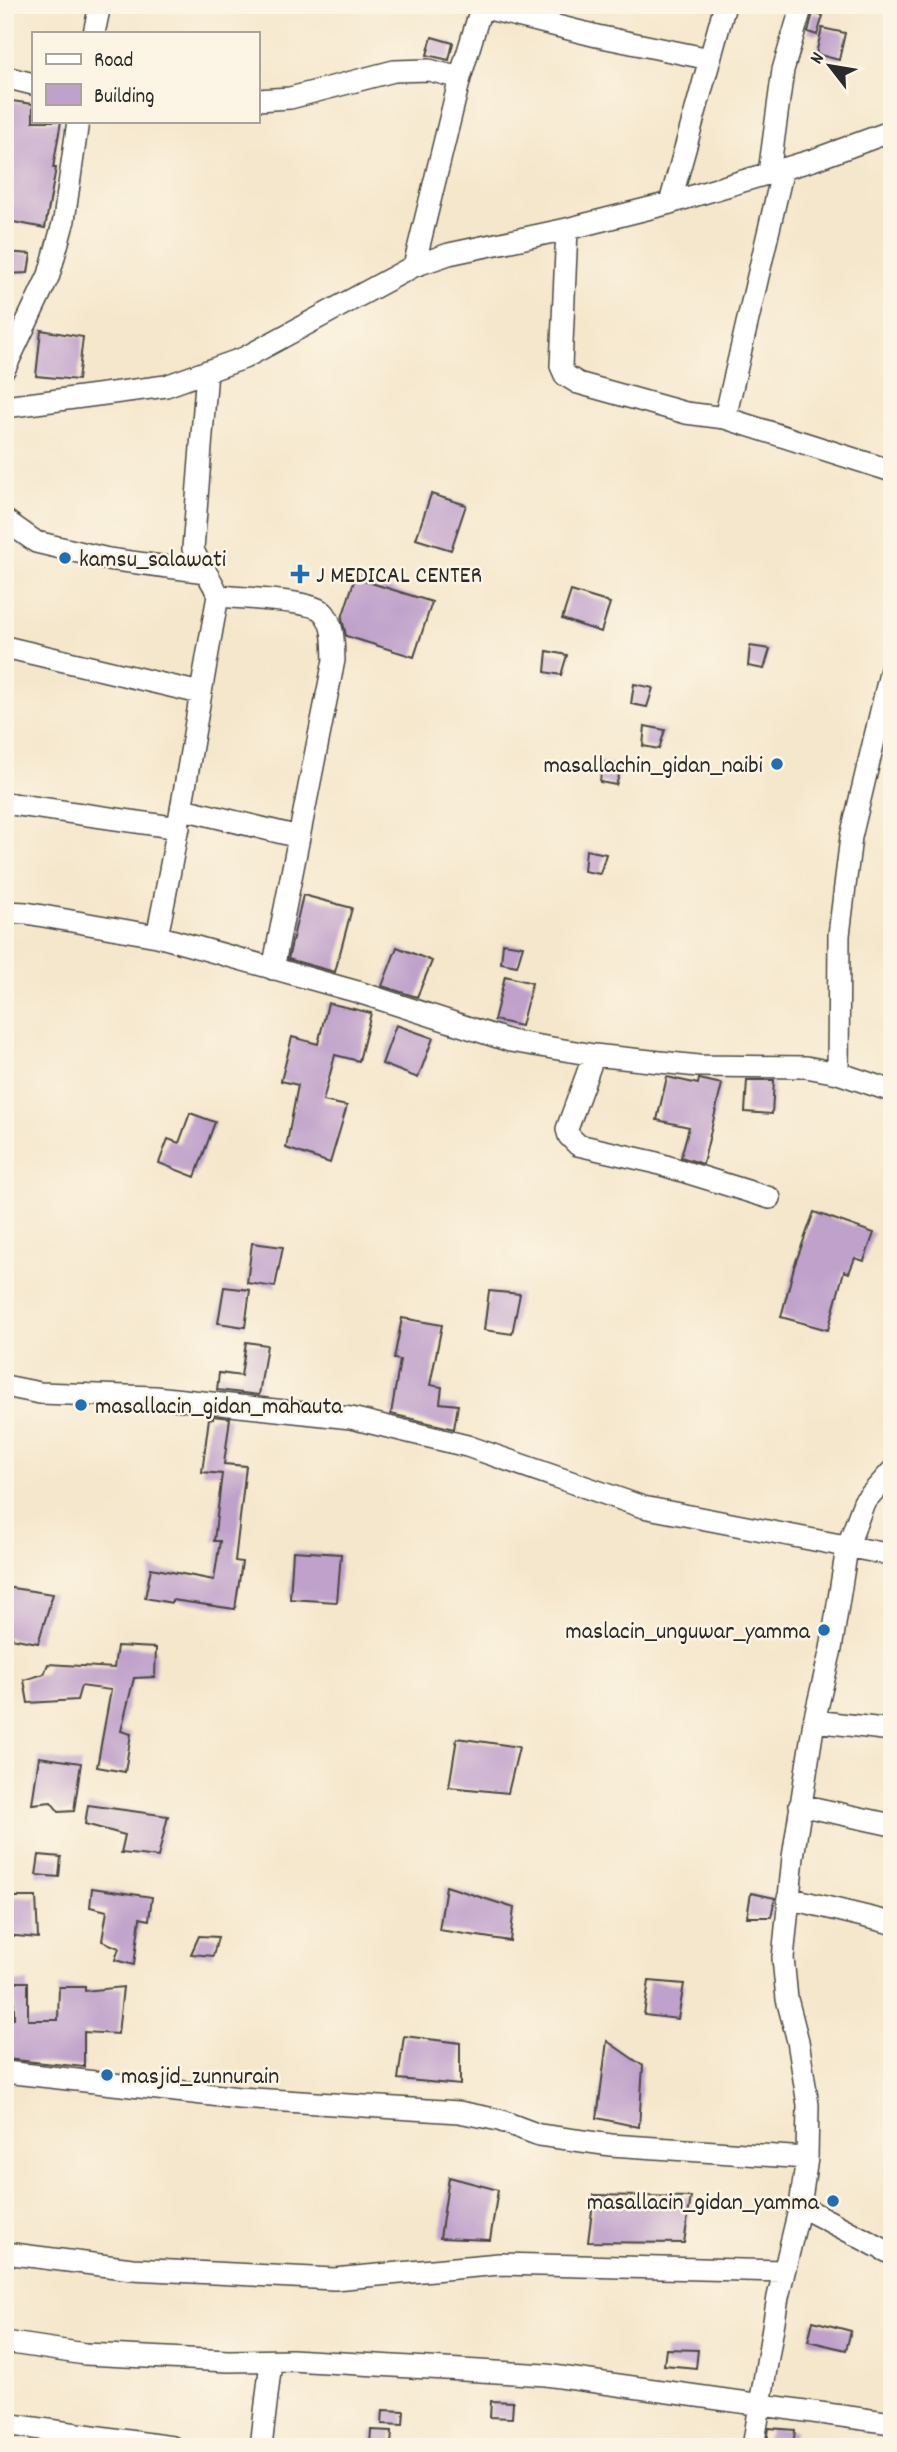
<svg xmlns="http://www.w3.org/2000/svg" width="897" height="2452" font-family="Dekko,sans-serif">
	<rect width="100%" height="100%" fill="#fcf5e5"/>
	<filter id="ink" filterUnits="userSpaceOnUse"><feTurbulence type="fractalNoise" baseFrequency=".0143" numOctaves="2"/><feDisplacementMap in="SourceGraphic" scale="14" xChannelSelector="R" yChannelSelector="G"/><feConvolveMatrix kernelMatrix="1 2 1 2 8 2 1 2 1" color-interpolation-filters="sRGB"/></filter>
	<filter id="wash" filterUnits="userSpaceOnUse"><feTurbulence type="fractalNoise" baseFrequency=".00686" numOctaves="4" result="noise"/><feDisplacementMap in="SourceGraphic" scale="28" xChannelSelector="R" yChannelSelector="G"/><feGaussianBlur stdDeviation="1.57" result="paint"/><feColorMatrix in="noise" values="0 0 0 0 0 0 0 0 0 0 0 0 0 0 0 0 0 1.4 0 .05"/><feComposite in="paint" operator="in"/></filter>
	<g filter="url(#wash)">
		<rect width="100%" height="100%" fill="#f5e7cc"/>
		<g id="blocks">
			<!-- building -->
			<path fill="#bfa1cb" d="M813 13 823 16 817 35 808 32Z
				M822 28 845 33 839 60 816 54Z
				M432 37 453 43 449 60 427 55Z
				M5 100 33 104V121H61L53 168H56L45 228 8 221 14 153 5 152Z
				M5 252 31 254 28 273 5 274Z
				M41 330 83 337 78 380 36 376Z
				M431 494 466 505 451 550 416 539Z
				M355 578 432 602 414 657 346 636 342 618Z
				M571 591 610 603 601 632 562 619Z
				M750 646 770 649 764 669 748 666Z
				M547 651 567 655 561 675 545 672Z
				M634 684 653 688 647 707 631 704Z
				M645 726 665 730 659 749 643 746Z
				M602 762 622 766 616 785 600 782Z
				M586 850 606 854 600 874 584 871Z
				M303 895 352 908 335 972 288 959Z
				M503 943 523 946 517 966 501 963Z
				M397 947 432 961 417 997 382 986Z
				M505 976 532 983 521 1026 494 1020Z
				M328 1003 371 1013 359 1061 335 1055 323 1101 347 1106 330 1163 286 1148 298 1085 281 1081 292 1037 318 1044Z
				M396 1025 433 1038 418 1078 382 1064Z
				M667 1077 698 1084 699 1079 722 1084 703 1164 681 1157 689 1127 657 1120Z
				M747 1080H774L772 1114 745 1112Z
				M190 1113 215 1122 195 1177 159 1163 168 1139 179 1143Z
				M814 1212 874 1233 864 1261 855 1258 849 1273 844 1271 828 1330 781 1317 794 1267Z
				M252 1243 283 1247 275 1287 247 1283Z
				M224 1287 250 1290 245 1327 218 1323Z
				M489 1291 520 1294 512 1334 484 1330Z
				M402 1318 442 1325 430 1385 442 1387 440 1403 458 1405 454 1429 391 1414 400 1360 394 1359Z
				M246 1342 267 1345 259 1395 217 1390 219 1373 241 1376Z
				M213 1416 230 1418 224 1464 246 1466 235 1561 242 1562 235 1609 172 1600V1603L145 1598 151 1568 214 1580 220 1541H214L222 1474 202 1472 209 1418 213 1419Z
				M293 1551 341 1554 337 1602 290 1599Z
				M5 1587 53 1594 38 1643 5 1637Z
				M117 1646 156 1648 155 1677 134 1678 121 1731 131 1734 125 1772 97 1767 111 1690 81 1686 77 1700 28 1703 24 1680 44 1674 48 1664 114 1668Z
				M457 1738 519 1747 508 1793 449 1787Z
				M39 1757 81 1763 74 1811 59 1812 51 1802 32 1804Z
				M88 1805 168 1816 158 1857 121 1853 125 1835 85 1824Z
				M39 1855 61 1857 59 1877 36 1875Z
				M446 1886 514 1908 510 1941 439 1930Z
				M92 1888 152 1897 149 1920 140 1918 134 1965 115 1960 119 1948 102 1941 107 1911 90 1907Z
				M751 1893 775 1898 771 1917H747Z
				M5 1897H36L38 1938 5 1935Z
				M199 1936 218 1937 213 1956 191 1954Z
				M649 1981 684 1984 678 2019 644 2015Z
				M14 1982H28V2020H58L59 1987H85V1991L123 1987 118 2034 84 2032V2067L5 2059V2019H14Z
				M404 2036 460 2043V2085L398 2079Z
				M607 2041 643 2066 639 2127 597 2118Z
				M449 2177 498 2190 490 2240 440 2238Z
				M594 2195 691 2197 684 2243 588 2242Z
				M813 2321 851 2331 846 2350 808 2341Z
				M666 2349 698 2350 696 2368 664 2365Z
				M491 2401 513 2402 512 2418 490 2417Z
				M383 2410 404 2411 403 2425 382 2424Z
				M769 2428 795 2430 793 2447H766Z
				M371 2430 392 2431 391 2446 370 2445Z"/>
		</g>
	</g>
	<g filter="url(#ink)">
		<use href="#blocks" fill-opacity="0" stroke="#494743" stroke-width="2"/>
		<g fill="none" stroke-linecap="round" stroke-linejoin="round">
			<defs>
				<path id="minor" d="M481 7 597 36 710 59
					M94 33 100 5
					M5 77 33 84
					M257 100 290 98 394 71 429 70 460 78
					M769 173 783 70 802 5
					M670 203 725 5
					M567 229 561 366 565 375 578 383 686 413 725 418 892 471
					M414 266 460 78 482 5
					M5 368 49 275 64 220 78 121
					M5 407 166 386 244 358 414 266 449 254 567 229 670 203 813 160 892 131
					M725 418 783 169
					M5 520 36 542 108 559 206 572
					M218 596C238 598 314 600 324 613 335 627 333 644 334 660L273 969
					M5 647 200 693
					M5 803 179 828
					M183 809 299 837
					M5 912 26 913 157 936 358 992 510 1041 594 1055 698 1066 806 1067 838 1073 892 1091
					M157 936C181 823 197 709 218 596 213 578 199 567 193 549L207 371
					M594 1055 567 1129 569 1136 578 1145 653 1162 770 1198
					M838 1073 839 935 851 837 892 665
					M5 1386 40 1393 155 1397 351 1418 467 1446 643 1507 892 1555
					M814 1721 892 1730
					M800 1805 892 1825
					M788 1898 892 1923
					M5 2072 239 2098 459 2112 499 2120 539 2135 611 2145 807 2158
					M800 2206 892 2254
					M5 2253 132 2269 334 2279 499 2264 784 2271
					M5 2342 85 2354 228 2361 291 2360 546 2375 892 2423
					M5 2424 172 2447
					M261 2447 271 2361
					M753 2447 778 2297 800 2206 807 2158 808 2105 798 2041 787 1999 783 1958 793 1857 814 1721 831 1649 847 1548 864 1502 892 1471"/>
			</defs>
			<!-- minor casing -->
			<use href="#minor" stroke="#494743" stroke-width="24"/>
			<!-- minor -->
			<use href="#minor" stroke="#fff" stroke-width="21"/>
		</g>
	</g>
	<!-- markers -->
	<g fill="#1f6fb2" stroke="#fcf5e5" stroke-width="2.5">
		<circle cx="65" cy="558" r="7"/>
		<path d="M296.5 563.5h7v7h7v7h-7v7h-7v-7h-7v-7h7z"/>
		<circle cx="777" cy="764" r="7"/>
		<circle cx="81" cy="1405" r="7"/>
		<circle cx="824" cy="1630" r="7"/>
		<circle cx="107" cy="2075" r="7"/>
		<circle cx="833" cy="2201" r="7"/>
	</g>
	<g text-anchor="middle" stroke-width="5" stroke-linejoin="round" paint-order="stroke">
		<!-- poi labels -->
		<g font-size="24" fill="#2b2b2b" stroke="#fcf5e5" text-anchor="start">
			<text x="79" y="566">kamsu_salawati</text>
			<text x="316" y="582">J MEDICAL CENTER</text>
			<text x="763" y="772" text-anchor="end">masallachin_gidan_naibi</text>
			<text x="95" y="1413">masallacin_gidan_mahauta</text>
			<text x="810" y="1638" text-anchor="end">maslacin_unguwar_yamma</text>
			<text x="121" y="2083">masjid_zunnurain</text>
			<text x="819" y="2209" text-anchor="end">masallacin_gidan_yamma</text>
		</g>
	</g>
	<!-- margin -->
	<rect width="897" height="2452" fill="none" stroke="#fcf5e5" stroke-width="28"/>
	<!-- legend -->
	<rect x="32" y="32" width="228" height="91" fill="#fcf5e5" stroke="#a8a49b" stroke-width="2"/>
	<rect x="46" y="54" width="35" height="10" fill="#ffffff" stroke="#a8a49b" stroke-width="2"/>
	<text x="94" y="66" font-size="21" fill="#2b2b2b">Road</text>
	<rect x="46" y="84" width="35" height="21" fill="#bfa1cb" stroke="#a8a49b" stroke-width="2"/>
	<text x="94" y="102" font-size="21" fill="#2b2b2b">Building</text>
	<!-- north arrow -->
	<g transform="translate(830 66) rotate(301)" stroke="#fcf5e5" stroke-width="5" paint-order="stroke">
	<path d="M0-5L12 26L0 18L-12 26Z" fill="#2b2b2b"/>
	<text y="-10" font-size="19" font-weight="bold" text-anchor="middle" fill="#2b2b2b">N</text>
	</g>
</svg>
